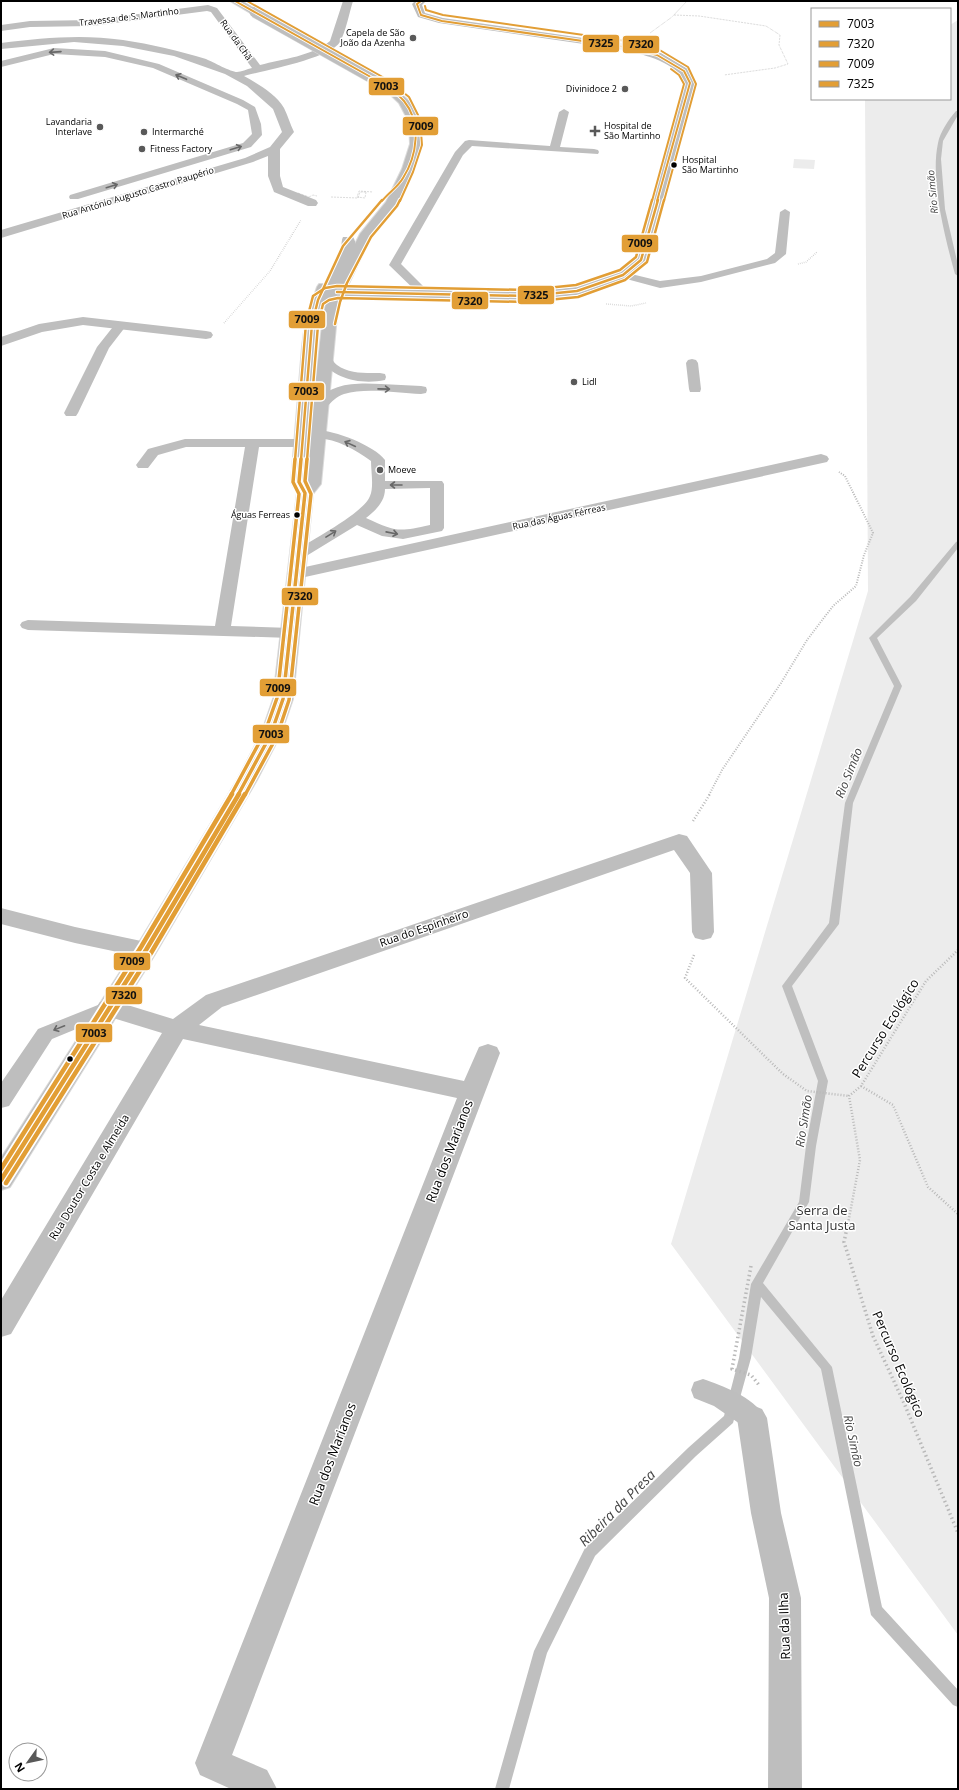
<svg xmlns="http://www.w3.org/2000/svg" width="959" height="1790" font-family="'Open Sans',sans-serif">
	<rect width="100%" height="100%" fill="#fff"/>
	<!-- green -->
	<path fill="#ececec" d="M958 20V1635L671 1244 868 591 865 99H950V25Z
		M794 159 815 160 814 169 793 168Z"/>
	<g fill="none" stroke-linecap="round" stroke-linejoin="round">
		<!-- stream -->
		<path fill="#bfbfbf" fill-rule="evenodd" d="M956 111H958V115L943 141 941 159 945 209 958 265V276L955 274C945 238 930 180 938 143 940 132 949 119 956 111Z
			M958 541V548L916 601 877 638 902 686 853 803 839 924 792 986 828 1081 816 1146 809 1202 763 1283 832 1367 882 1607 958 1690V1707L953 1705 871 1615 821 1369 761 1297 751 1358 733 1423 696 1456 595 1556 547 1653 509 1789H495L534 1651 585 1548 688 1448 724 1416 739 1358 751 1284 799 1202 806 1146 818 1081 782 986 829 923 845 803 894 686 869 638 910 597 956 542Z"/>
		<defs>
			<path id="primary" d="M230 1H242L260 12 258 14H252Z
				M385 82 389 83 409 101 421 122 422 144 414 169 398 203 372 235 341 300 337 316 321 484 313 494 293 699 281 734 257 780 154 956 10 1187 1 1190V1158L138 944 237 780 261 734 273 699 297 493 299 490 294 488 291 482 302 347 305 324 317 287 319 284H329L331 287 319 324 310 433 323 316 327 300 360 234 386 202 402 169 410 144 409 122 399 103 380 85Z"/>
		</defs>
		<!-- primary casing -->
		<use href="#primary" stroke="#dbdbdb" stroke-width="2"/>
		<!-- path-far4 -->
		<path stroke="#b9b9b9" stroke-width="1" stroke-dasharray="0.5 1" stroke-linecap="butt" d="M674 15 699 16 766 26 780 35 779 45 788 64 775 68 724 75
			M650 33 672 17 687 1
			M366 192 365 198 357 197 359 191 373 192
			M331 197 358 198"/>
		<!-- path-far3 -->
		<path stroke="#b9b9b9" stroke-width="1.5" stroke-dasharray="0.5 1.5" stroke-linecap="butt" d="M798 264 806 262 817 252
			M606 304 631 306 646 303
			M224 323 270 271 301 220"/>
		<!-- path-far2 -->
		<path stroke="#b9b9b9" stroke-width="2" stroke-dasharray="1 1.5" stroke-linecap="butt" d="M709 795 722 770 781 683 807 640 833 606 856 586 864 555 873 533 845 476 839 472"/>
		<!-- path-far1 -->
		<path stroke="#b9b9b9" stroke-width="2.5" stroke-dasharray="1 2" stroke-linecap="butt" d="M693 821 710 794
			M694 955 685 978 783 1074 807 1091 849 1096
			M861 1086 893 1105 928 1187 958 1214
			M847 1229 860 1160 849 1096 861 1086 926 981 958 950"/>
		<!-- path -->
		<path stroke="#b9b9b9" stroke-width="3.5" stroke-dasharray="1.5 3" stroke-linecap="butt" d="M847 1228 844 1242 873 1336 904 1403 958 1533
			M751 1266 732 1369 751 1375 759 1385"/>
		<!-- service -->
		<path fill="#bebebe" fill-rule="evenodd" d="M54 48 105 51 159 64 243 100 255 107 261 124 262 135 251 147 78 199H70L69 197 70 195 243 143 252 134 248 110 237 104 153 68 105 57 54 54 1 67V61Z
			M564 109 569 112 560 147 594 149 598 150 599 152 598 154 472 146 463 155 401 264 431 294 425 298 421 296 389 265 455 152 465 141 469 140 550 146 559 112Z
			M785 209 790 212 786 254 775 263 701 282 660 288 619 277 617 275 623 272 660 281 701 276 767 259 775 253 780 212Z
			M120 322 124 323 126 326 109 348 78 413 76 416H66L64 413 97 347 116 323Z
			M326 354C332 356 332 361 337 365 349 374 365 373 380 373L385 374 386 377 385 380C361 385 332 379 320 358L322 355Z
			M692 359 696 360 698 363 701 389 700 392H690L689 389 686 363 688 360Z
			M381 384 421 386 426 387 427 390 426 393 421 394C398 393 366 387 344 394 337 396 331 402 327 407H317L315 404C330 382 357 383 381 384Z
			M314 430C332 429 374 445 385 460V481H442L444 484V528L442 531 403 539 382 536 357 525 303 558 298 559 293 558 291 555 293 552C310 541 364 513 370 496 374 487 371 471 371 461 352 448 330 434 306 440L309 443 307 446 302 447H259L231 626 291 628 297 630 299 633 297 636 291 638 28 630 22 628 20 625 22 622 28 620 215 626 245 447H186L158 455 148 468H138L136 465 148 449 185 439H297L295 437 297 434ZM430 488V525C398 532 396 532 366 518 375 511 385 502 385 489Z
			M108 1001 115 1003 118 1008 115 1013 52 1039 9 1106 1 1108V1083L38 1029Z
			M703 1379C723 1386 756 1398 765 1418L761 1426 752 1429 743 1426 714 1406 694 1398 691 1390 694 1382Z"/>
		<!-- minor -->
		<path fill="#bebebe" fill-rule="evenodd" d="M343 1H353C349 14 346 31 340 42 331 58 263 71 244 76 258 84 276 94 284 108 288 116 290 124 294 132L280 149V176L283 187 316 200 318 203 316 206H308L274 192 268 176V156L253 162 1 238V230L245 158 270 147 282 132 273 109 247 86 225 74 174 56 123 46 74 42 1 49V43C42 38 81 34 123 40 151 44 179 51 206 59 213 62 231 72 237 72 241 72 247 69 252 68L211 12 207 11 92 26 30 27 1 31V25L30 21 92 20 208 5 217 8 260 65C283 59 312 56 330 41Z
			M415 1H426L422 5 425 13 443 18 625 44 661 53 688 69 695 83 648 260 628 278 577 295 527 300 337 296C328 298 323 305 313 303L311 300 322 291 326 290C323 280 335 265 340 256 343 250 340 243 343 237H353C362 250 345 272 339 284L340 288 527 292 575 287 618 272 635 258 685 83C674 61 647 56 625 50L439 23 418 17 412 4Z
			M83 317 206 331 211 332 213 335 211 338 206 339 83 325 42 332 1 346V337L39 324Z
			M821 454 827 456 829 459 827 462 296 579 290 578 287 574 290 570 296 569Z
			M679 834 687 836 712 873 714 932 711 938 703 940 695 938 692 932 690 873 674 850 222 1007 199 1025 464 1081 479 1047 488 1044 497 1047 500 1053 232 1755 267 1770 277 1789H231L200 1775 195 1763 457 1098 183 1039 11 1334 1 1337V1300L162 1033 100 1014 96 1008 100 1002 108 999 173 1019 206 995Z
			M1 908 75 927 146 942 154 944 157 950 154 956 146 958 75 943 1 924Z
			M752 1405 762 1409 767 1418 781 1513 801 1598 802 1789H768L769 1598 751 1513 737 1418 742 1409Z"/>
		<!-- primary -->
		<use href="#primary" fill="#bebebe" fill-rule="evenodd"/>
		<defs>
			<path id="primary-bridge" d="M255 12 385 85"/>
		</defs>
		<!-- primary-bridge casing -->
		<use href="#primary-bridge" stroke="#dbdbdb" stroke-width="12" stroke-linecap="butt"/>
		<!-- path-bridge -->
		<path stroke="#b9b9b9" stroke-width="1" stroke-dasharray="0.5 1" stroke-linecap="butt" d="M298 193 309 197 313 195 317 196
			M358 198 360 192H366"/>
		<!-- primary-bridge -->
		<use href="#primary-bridge" stroke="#bebebe" stroke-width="11"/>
		<defs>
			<path id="bus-1-far3" d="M235 1 385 85C391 90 399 95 404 101 422 123 417 156 403 178 398 187 388 193 382 201"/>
			<path id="bus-1-far2" d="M301 460 312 324 318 300 343 246 382 200"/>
			<path id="bus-1-far1" d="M238 795 271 734 283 699 305 493 299 482 301 459"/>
			<path id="bus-1" d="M1 1180 146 950 239 794"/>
			<path id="bus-2-far3" d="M425 6 426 10 443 15 626 41 658 49 688 67 696 84 664 201"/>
			<path id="bus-2-far2" d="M307 460 318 325 323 304 329 300 338 298 527 302 578 297 625 280 647 262 664 200"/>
			<path id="bus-2-far1" d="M245 795 277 736 289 700 311 494 305 481 307 459"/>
			<path id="bus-2" d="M6 1183 151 953 245 794"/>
			<path id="bus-3-far3" d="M247 1 388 80 409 97 420 119 422 145 413 172 400 201
				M652 201 684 84 679 75 671 69"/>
			<path id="bus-3-far2" d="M335 324 340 302 347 283 371 237 397 206 400 200
				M295 460 306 323 313 296 325 288 337 286 527 290 576 285 620 270 636 257 652 200"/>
			<path id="bus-3-far1" d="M231 795 265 732 277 698 299 494 293 482 295 459"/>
			<path id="bus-3" d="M1 1169 141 947 232 794"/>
			<path id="bus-4-far1" d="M421 1 417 4 421 15 442 21 625 47 657 55 684 71 690 83 657 201"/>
			<path id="bus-4" d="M337 292 527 296 577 291 623 275 641 260 658 200"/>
		</defs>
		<!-- bus-1-far3 casing -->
		<use href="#bus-1-far3" stroke="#fff" stroke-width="3.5"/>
		<!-- bus-1-far2 casing -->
		<use href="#bus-1-far2" stroke="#fff" stroke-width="4.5"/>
		<!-- bus-1-far1 casing -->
		<use href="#bus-1-far1" stroke="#fff" stroke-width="6"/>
		<!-- bus-1 casing -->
		<use href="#bus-1" stroke="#fff" stroke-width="8"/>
		<!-- bus-2-far3 casing -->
		<use href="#bus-2-far3" stroke="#fff" stroke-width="3.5"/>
		<!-- bus-2-far2 casing -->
		<use href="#bus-2-far2" stroke="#fff" stroke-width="4.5"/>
		<!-- bus-2-far1 casing -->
		<use href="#bus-2-far1" stroke="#fff" stroke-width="6"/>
		<!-- bus-2 casing -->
		<use href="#bus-2" stroke="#fff" stroke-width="8"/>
		<!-- bus-3-far3 casing -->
		<use href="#bus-3-far3" stroke="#fff" stroke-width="3.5"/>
		<!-- bus-3-far2 casing -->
		<use href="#bus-3-far2" stroke="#fff" stroke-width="4.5"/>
		<!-- bus-3-far1 casing -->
		<use href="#bus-3-far1" stroke="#fff" stroke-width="6"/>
		<!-- bus-3 casing -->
		<use href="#bus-3" stroke="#fff" stroke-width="8"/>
		<!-- bus-4-far1 casing -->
		<use href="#bus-4-far1" stroke="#fff" stroke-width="3.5"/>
		<!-- bus-4 casing -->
		<use href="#bus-4" stroke="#fff" stroke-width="4.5"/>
		<!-- bus-1-far3 -->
		<use href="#bus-1-far3" stroke="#e29e35" stroke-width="2"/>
		<!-- bus-1-far2 -->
		<use href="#bus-1-far2" stroke="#e29e35" stroke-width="2.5"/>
		<!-- bus-1-far1 -->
		<use href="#bus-1-far1" stroke="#e29e35" stroke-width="3.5"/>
		<!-- bus-1 -->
		<use href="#bus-1" stroke="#e29e35" stroke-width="4.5"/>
		<!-- bus-2-far3 -->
		<use href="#bus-2-far3" stroke="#e29e35" stroke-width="2"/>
		<!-- bus-2-far2 -->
		<use href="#bus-2-far2" stroke="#e29e35" stroke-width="2.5"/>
		<!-- bus-2-far1 -->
		<use href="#bus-2-far1" stroke="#e29e35" stroke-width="3.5"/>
		<!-- bus-2 -->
		<use href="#bus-2" stroke="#e29e35" stroke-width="4.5"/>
		<!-- bus-3-far3 -->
		<use href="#bus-3-far3" stroke="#e29e35" stroke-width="2"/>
		<!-- bus-3-far2 -->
		<use href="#bus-3-far2" stroke="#e29e35" stroke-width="2.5"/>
		<!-- bus-3-far1 -->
		<use href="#bus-3-far1" stroke="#e29e35" stroke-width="3.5"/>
		<!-- bus-3 -->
		<use href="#bus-3" stroke="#e29e35" stroke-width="4.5"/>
		<!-- bus-4-far1 -->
		<use href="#bus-4-far1" stroke="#e29e35" stroke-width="2"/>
		<!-- bus-4 -->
		<use href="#bus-4" stroke="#e29e35" stroke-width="2.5"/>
	</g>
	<!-- one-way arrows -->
	<defs><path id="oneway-shaft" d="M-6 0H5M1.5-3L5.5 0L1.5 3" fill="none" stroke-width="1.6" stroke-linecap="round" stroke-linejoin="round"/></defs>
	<g stroke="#686868">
		<use href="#oneway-shaft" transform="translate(55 52) rotate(176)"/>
		<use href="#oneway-shaft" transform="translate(181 77) rotate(-157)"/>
		<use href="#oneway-shaft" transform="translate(236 148) rotate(-17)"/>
		<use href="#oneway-shaft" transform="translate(112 186) rotate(-17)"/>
		<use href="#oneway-shaft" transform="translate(384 389) rotate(1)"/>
		<use href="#oneway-shaft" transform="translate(350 444) rotate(-155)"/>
		<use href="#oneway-shaft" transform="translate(396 485) rotate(180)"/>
		<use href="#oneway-shaft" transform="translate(392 533) rotate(11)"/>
		<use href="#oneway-shaft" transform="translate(331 534) rotate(-32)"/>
		<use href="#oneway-shaft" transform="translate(59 1028) rotate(158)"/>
	</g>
	<!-- markers -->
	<g fill="#595959" stroke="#fff" stroke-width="1.5">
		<circle cx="413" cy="38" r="4"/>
		<circle cx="625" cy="89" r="4"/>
		<circle cx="100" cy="127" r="4"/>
		<path d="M593 125h4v4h4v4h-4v4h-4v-4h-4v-4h4z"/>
		<circle cx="144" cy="132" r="4"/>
		<circle cx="142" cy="149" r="4"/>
		<circle cx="574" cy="382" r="4"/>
		<circle cx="380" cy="470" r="4"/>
	</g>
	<g fill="#000" stroke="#fff" stroke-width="1.5">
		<circle cx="674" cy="165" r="3.5"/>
		<circle cx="297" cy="515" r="3.5"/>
		<circle cx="70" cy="1059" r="3.5"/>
	</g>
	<g text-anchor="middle" stroke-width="3" stroke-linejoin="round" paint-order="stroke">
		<!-- far-street labels -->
		<g font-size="9" fill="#000" stroke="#fff">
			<text transform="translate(129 17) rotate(-7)" y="3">Travessa de S. Martinho</text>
			<text transform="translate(236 40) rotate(54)" y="3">Rua da Chã</text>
			<text transform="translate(138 193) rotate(-17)" y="3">Rua António Augusto Castro Paupério</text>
			<text transform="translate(559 517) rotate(-12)" y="3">Rua das Águas Férreas</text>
		</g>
		<!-- far-poi labels -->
		<g font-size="9" fill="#000" stroke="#fff" text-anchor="start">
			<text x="405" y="36" text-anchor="end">Capela de São<tspan x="405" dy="10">João da Azenha</tspan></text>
			<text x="617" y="92" text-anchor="end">Divinidoce 2</text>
			<text x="92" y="125" text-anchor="end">Lavandaria<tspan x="92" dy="10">Interlave</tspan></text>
			<text x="604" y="129">Hospital de<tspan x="604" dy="10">São Martinho</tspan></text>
			<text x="152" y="135">Intermarché</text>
			<text x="150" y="152">Fitness Factory</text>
			<text x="582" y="385">Lidl</text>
			<text x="388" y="473">Moeve</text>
		</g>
		<!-- far-bus labels -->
		<g font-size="9" fill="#000" stroke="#fff" text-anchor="start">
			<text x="682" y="163">Hospital<tspan x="682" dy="10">São Martinho</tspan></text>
			<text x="290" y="518" text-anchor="end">Águas Ferreas</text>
		</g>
		<!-- far-water labels -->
		<g font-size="10" font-style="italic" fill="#444" stroke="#fff">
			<text transform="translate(932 192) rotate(-95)" y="4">Rio Simão</text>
		</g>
		<!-- street labels -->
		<g font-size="11" fill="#000" stroke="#fff">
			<text transform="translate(424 928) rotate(-19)" y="4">Rua do Espinheiro</text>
			<text transform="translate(89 1177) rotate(-59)" y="4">Rua Doutor Costa e Almeida</text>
		</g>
		<!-- water labels -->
		<g font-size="12" font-style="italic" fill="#444" stroke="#fff">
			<text transform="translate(849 773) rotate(-68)" y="4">Rio Simão</text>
			<text transform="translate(804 1121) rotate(-81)" y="4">Rio Simão</text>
			<text transform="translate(853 1441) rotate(78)" y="4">Rio Simão</text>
		</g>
		<!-- near-street labels -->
		<g font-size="13" fill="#000" stroke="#fff">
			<text transform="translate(885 1028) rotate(-58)" y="5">Percurso Ecológico</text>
			<text transform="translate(449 1151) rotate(-69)" y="5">Rua dos Marianos</text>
			<text transform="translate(899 1364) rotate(67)" y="5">Percurso Ecológico</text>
			<text transform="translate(332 1454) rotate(-69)" y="5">Rua dos Marianos</text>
			<text transform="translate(784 1626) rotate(-92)" y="5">Rua da Ilha</text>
		</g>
		<!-- near-park labels -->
		<g font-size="13" fill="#333" stroke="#fff">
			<text x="822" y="1215">Serra de<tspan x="822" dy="15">Santa Justa</tspan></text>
		</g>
		<!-- near-water labels -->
		<g font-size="14" font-style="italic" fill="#444" stroke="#fff">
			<text transform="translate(617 1508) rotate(-45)" y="5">Ribeira da Presa</text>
		</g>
	</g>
	<g stroke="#fff" stroke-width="1.5">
		<rect x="582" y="34" width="38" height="19" rx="4" fill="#e29e35"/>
		<rect x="622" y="35" width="38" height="19" rx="4" fill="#e29e35"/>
		<rect x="368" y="77" width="37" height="19" rx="4" fill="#e29e35"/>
		<rect x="402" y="116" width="37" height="20" rx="4" fill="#e29e35"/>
		<rect x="621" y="234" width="38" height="19" rx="4" fill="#e29e35"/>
		<rect x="517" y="285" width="38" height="20" rx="4" fill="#e29e35"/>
		<rect x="451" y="291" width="38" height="19" rx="4" fill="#e29e35"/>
		<rect x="288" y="310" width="38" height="19" rx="4" fill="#e29e35"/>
		<rect x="288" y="382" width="37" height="19" rx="4" fill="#e29e35"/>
		<rect x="281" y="587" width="38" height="19" rx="4" fill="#e29e35"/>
		<rect x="259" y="678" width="38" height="19" rx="4" fill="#e29e35"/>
		<rect x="252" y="724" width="38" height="20" rx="4" fill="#e29e35"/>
		<rect x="113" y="952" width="38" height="19" rx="4" fill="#e29e35"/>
		<rect x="105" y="986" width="38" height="19" rx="4" fill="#e29e35"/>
		<rect x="75" y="1023" width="38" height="20" rx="4" fill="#e29e35"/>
	</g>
	<g font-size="11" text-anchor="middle" font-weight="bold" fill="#111">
		<text x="601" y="47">7325</text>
		<text x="641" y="48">7320</text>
		<text x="386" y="90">7003</text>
		<text x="421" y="130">7009</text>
		<text x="640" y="247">7009</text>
		<text x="536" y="299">7325</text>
		<text x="470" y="305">7320</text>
		<text x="307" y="323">7009</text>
		<text x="306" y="395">7003</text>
		<text x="300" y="600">7320</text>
		<text x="278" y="692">7009</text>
		<text x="271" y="738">7003</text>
		<text x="132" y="965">7009</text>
		<text x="124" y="999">7320</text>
		<text x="94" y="1037">7003</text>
	</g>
	<!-- border -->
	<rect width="959" height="1790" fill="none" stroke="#000000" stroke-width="4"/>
	<!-- legend -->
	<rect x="811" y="8" width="140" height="92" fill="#ffffff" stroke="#999999"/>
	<rect x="819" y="21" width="20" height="6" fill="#e29e35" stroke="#999999"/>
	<text x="847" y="28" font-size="12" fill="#000000">7003</text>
	<rect x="819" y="41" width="20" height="6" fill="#e29e35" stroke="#999999"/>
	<text x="847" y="48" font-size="12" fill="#000000">7320</text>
	<rect x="819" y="61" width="20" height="6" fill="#e29e35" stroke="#999999"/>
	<text x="847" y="68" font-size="12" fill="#000000">7009</text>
	<rect x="819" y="81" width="20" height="6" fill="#e29e35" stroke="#999999"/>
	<text x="847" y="88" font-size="12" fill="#000000">7325</text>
	<!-- north arrow -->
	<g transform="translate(28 1762) rotate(237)"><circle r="19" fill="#ffffff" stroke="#999999"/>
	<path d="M0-3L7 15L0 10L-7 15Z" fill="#595959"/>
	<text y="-6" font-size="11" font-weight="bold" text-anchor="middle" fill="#000000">N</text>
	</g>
</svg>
